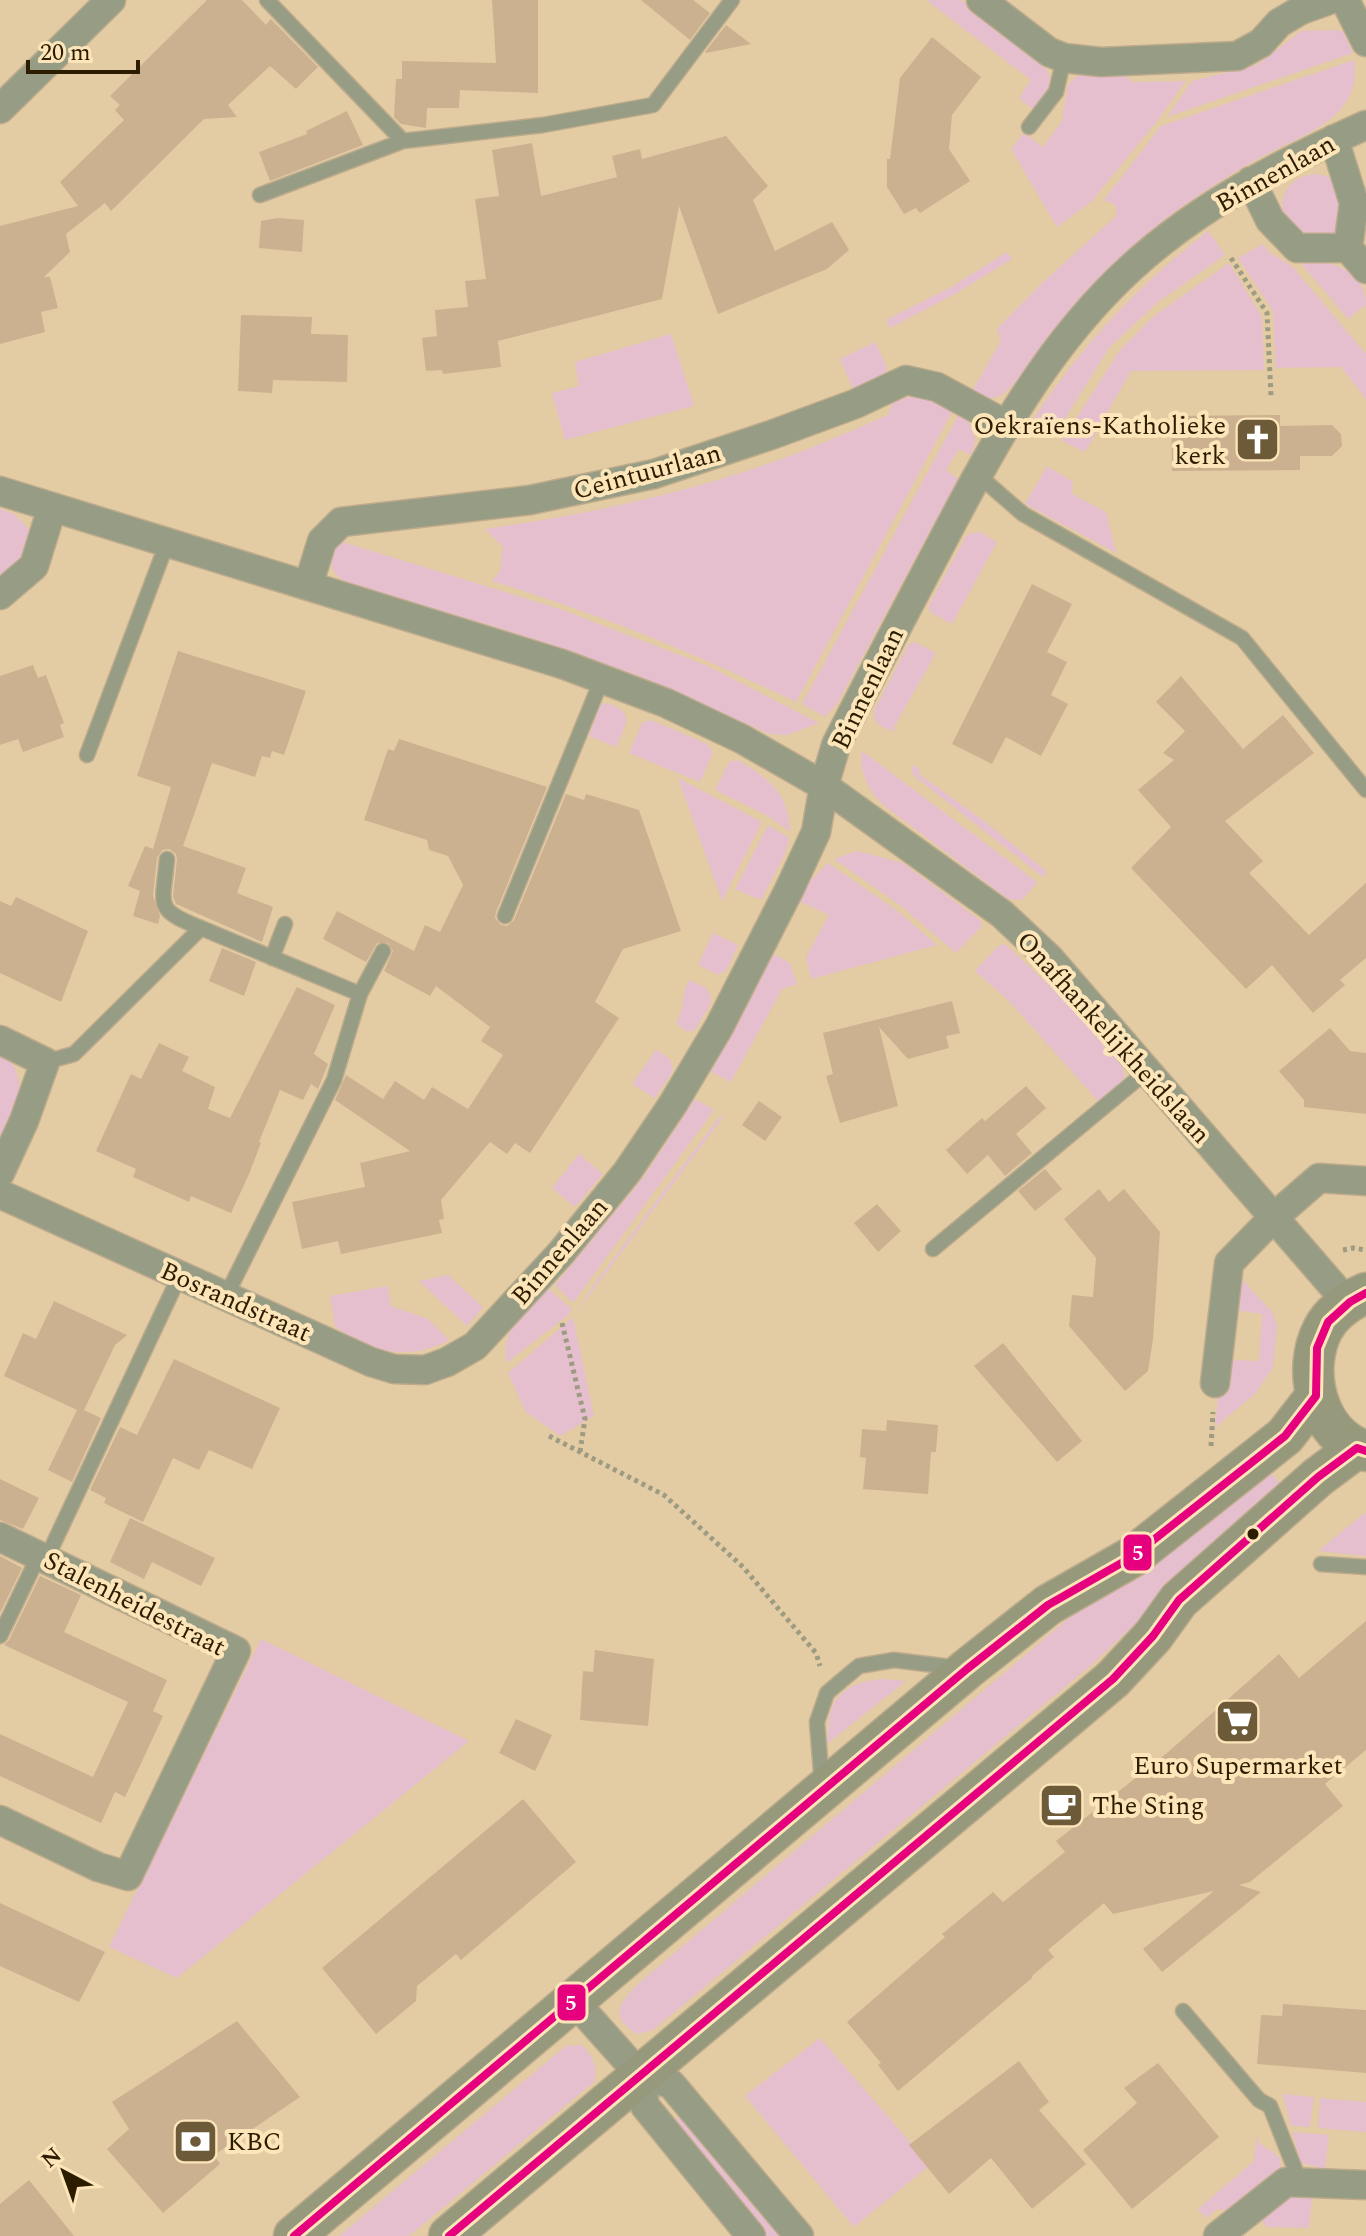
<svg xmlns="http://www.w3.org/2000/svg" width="1366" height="2236" font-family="Spectral,serif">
	<rect width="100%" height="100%" fill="#e3cca4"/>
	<!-- green -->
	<path fill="#e5bfcd" d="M926 0H961L1042 61 1050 77 1048 89 1034 110 1019 98 1031 80Z
		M1334 30 1343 31 1353 53 1167 117 1192 81 1257 65 1301 31Z
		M1354 60C1363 118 1302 135 1261 157 1238 170 1215 184 1193 199 1139 235 1093 284 1052 333 1035 353 1022 378 1002 395 990 400 982 401 971 393L1001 341 997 329 1041 284 1116 216V207L1111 202 1103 201 1161 126Z
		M1117 69 1133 82 1186 81 1158 120 1091 202 1057 227 1011 149 1024 133 1043 147 1062 121 1068 85 1074 78 1085 71Z
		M1318 174 1328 177 1343 193 1341 225 1333 234 1301 238 1282 215C1280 190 1293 175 1318 174Z
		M1208 231 1225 255 1158 302 1109 348 1054 436 1031 423C1080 347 1137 286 1208 231Z
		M1263 244 1270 253 1292 266 1366 354V399L1341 367 1276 368 1273 311 1238 258Z
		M1007 252 1012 259 955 294 890 328 886 320 953 286Z
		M1298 260C1328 260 1366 268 1366 305L1348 319Z
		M1229 263 1262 317 1264 370 1131 371 1085 452 1062 441 1120 350 1154 316Z
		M671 334 694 406 565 440 552 393 579 386 575 362Z
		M875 342 887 367 886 377 857 390 852 387 840 359Z
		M910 397 930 398 953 410 796 702C697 654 597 613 492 581L500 571 503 547 485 529C591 514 697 491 798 453 828 441 858 428 888 415L893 401Z
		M959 414C974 425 979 438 971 455L959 449 946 470 958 479 837 704 825 717 802 704Z
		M1047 466 1073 482 1072 494 1106 512 1116 553 1025 504Z
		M0 509 13 513 31 531 26 553 0 583Z
		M980 532 997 542 952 624 930 612 929 605 965 538 969 534Z
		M336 540 560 609 706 665 819 723 787 735 769 734 639 676 502 629 344 582C327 567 330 560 336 540Z
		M915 642 936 653 894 727 895 732C882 726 871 725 875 709L909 644Z
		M607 703C636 713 626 724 616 747L589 736 600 705Z
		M651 720 707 744 713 753 700 782 629 753 642 723Z
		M862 751 1037 882 1022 900 1008 899 882 804C868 788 859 773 862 751Z
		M738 760C770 780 788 791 790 832L768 816 715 790 729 762Z
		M911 766 918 767 920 775 984 821 1047 872 1043 877 913 775Z
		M678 778 762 822 722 901Z
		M768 825 789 838 785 854 761 900 735 889Z
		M857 851 903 863 981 921V927L956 953 901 906 834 859Z
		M828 863 899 912 937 945 811 979 806 957 829 915 799 901 811 880Z
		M713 933 738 945 727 969 719 975 698 965Z
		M1005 944 1059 994 1122 1065 1125 1075 1121 1083 1099 1102 1009 1001 975 971 998 946Z
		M774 954 790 963 797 984 782 989 731 1082 711 1072Z
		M689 980 705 987 710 994 711 1003 695 1030 687 1032 676 1023C685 1010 681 994 689 980Z
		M656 1050 670 1059 673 1071 655 1098 632 1084Z
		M0 1054C32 1070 18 1114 0 1136Z
		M695 1099 714 1110 573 1303 555 1285 643 1178Z
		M720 1116H724L573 1317 594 1416 560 1436 526 1412 508 1373 573 1317 596 1282Z
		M579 1154 603 1174 575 1207 552 1188Z
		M448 1275 483 1307 467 1326 419 1281Z
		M1238 1275 1272 1312 1277 1326 1273 1367 1256 1393 1215 1427 1219 1388 1229 1387 1232 1360 1259 1361 1262 1314 1236 1310Z
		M388 1286 391 1306 428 1319 449 1340C412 1361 368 1354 335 1326L330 1296Z
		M549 1289 572 1309 567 1316 506 1363C501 1326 526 1313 549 1289Z
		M1268 1469 1288 1493 1160 1601 1089 1667 653 2030 637 2034C608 2016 619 2004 638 1984L1070 1617 1163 1555Z
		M1366 1511V1556L1318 1551 1366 1512Z
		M261 1639 469 1741 177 1978 109 1947Z
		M884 1679 906 1681 827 1744C829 1733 828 1715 833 1705 843 1686 864 1680 884 1679Z
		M820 2038 930 2165 854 2227 745 2096Z
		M582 2045C593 2057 598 2066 594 2082L409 2236H339L566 2046Z
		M1283 2094 1314 2097 1310 2127 1291 2126Z
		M1320 2098 1366 2102V2132L1318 2128Z
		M684 2115 788 2236H763L674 2120Z
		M1257 2131 1258 2142 1280 2158 1281 2167 1277 2173 1231 2211 1217 2209 1206 2218 1198 2209 1254 2161Z
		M1292 2132 1329 2135 1325 2169 1301 2163Z
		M1295 2195 1312 2196 1309 2228 1267 2227 1260 2218 1282 2199Z"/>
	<!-- building -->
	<path fill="#ccb190" d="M207 0H242L266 25 271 19 318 67 296 89 270 66 228 105 237 117 204 119 111 211 105 203 66 234 70 252 44 277H50L58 308 41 312 45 332 0 344V226L78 206 60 182 124 120 115 110 120 105 110 96Z
		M492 0H538V93L460 90 459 108H427L426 128 401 124 394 117 396 79H402V61L496 63Z
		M641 0H693L710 13 690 40Z
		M726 25 751 44 706 53 705 52Z
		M932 37 981 77 952 115 949 149 970 181 920 213 916 208 904 214 887 187V159H890L900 78Z
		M347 111 363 145 270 181 259 152 307 134 306 131Z
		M726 136 768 186 753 200 775 251 832 222 849 250 827 269 718 314 679 206 662 299 498 341 501 367 443 374 442 370 426 371 422 338 437 336 435 310 468 307 465 281 486 279 475 199 499 196 492 150 532 143 541 196 617 177 612 156 640 149 642 159Z
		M277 218 304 220 302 252 259 248 261 221Z
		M241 315 312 317 311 334 348 335 347 382 273 380 272 393 238 391Z
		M1280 415V426L1332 425 1341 434 1342 446 1332 456H1300V470L1172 471 1171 416Z
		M1032 584 1072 604 1047 652 1067 662 1051 695 1068 704 1041 756 1006 737 992 764 952 744Z
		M178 651 306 691 284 755 272 751 270 758 262 756 255 777 212 763 183 846 246 868 237 893 273 907 262 942 176 904 173 896 177 859 176 854 169 849 162 850 157 858 153 896 160 916 158 924 133 916 140 891 128 886 145 846 153 849 171 787 137 776Z
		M33 665 38 678 46 675 64 723 60 725 64 737 23 752 18 739 0 745V676Z
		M1181 676 1243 749 1283 715 1314 753 1225 821 1263 861 1249 873 1309 935 1366 883V958L1340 980 1345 985 1313 1013 1272 965 1246 989 1131 868 1171 827 1138 790 1174 760 1163 753 1185 731 1156 702Z
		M399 739 547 787 496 912 495 918 501 925 507 926 514 920 566 794 584 800 586 794 639 810 681 931 623 949 595 1002 619 1018 530 1153 515 1143 507 1154 490 1142 441 1200 444 1219 439 1220 442 1233 341 1254 338 1241 302 1249 292 1202 365 1187 360 1163 410 1151 335 1100 346 1075 383 1099 395 1081 424 1100 432 1087 468 1109 503 1055 481 1041 490 1027 436 986 430 996 384 971 393 951 388 943H377L366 962 323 939 337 911 414 951 425 925 440 932 463 885 448 856 429 850 427 840 364 820 388 749 394 751Z
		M16 897 88 931 61 1002 0 973V901L11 906Z
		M222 948 256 962 244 996 209 981Z
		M297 987 335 1005 314 1054 328 1064 318 1089 311 1084 303 1100 280 1090 259 1142 261 1143 249 1174 231 1213 191 1196 189 1202 133 1177 136 1169 96 1151 131 1074 141 1079 159 1043 189 1057 182 1071 215 1087 208 1109 230 1118Z
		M952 1001 960 1033 946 1036 949 1048 908 1059 879 1027 898 1106 840 1123 826 1076 833 1074 823 1033Z
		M1330 1028 1350 1051 1366 1053V1114L1304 1107V1100L1279 1071Z
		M1026 1086 1046 1108 1016 1134 1032 1153 1005 1176 988 1155 967 1174 946 1150 982 1118 985 1121Z
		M759 1101 782 1117 765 1141 742 1125Z
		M1045 1169 1062 1189 1035 1211 1018 1191Z
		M1099 1189 1109 1202 1124 1189 1160 1232 1153 1339 1148 1371 1125 1391 1069 1326 1072 1295 1093 1297 1096 1258 1064 1219Z
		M877 1204 901 1231 878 1252 854 1223Z
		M54 1301 127 1335 115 1345 84 1410 101 1418 72 1482 48 1470 77 1410 4 1376 23 1333 36 1339Z
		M1003 1343 1082 1441 1057 1462 974 1366Z
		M174 1359 280 1408 252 1469 209 1450 199 1470 173 1458 143 1522 104 1503 106 1498 90 1490 120 1427 137 1435Z
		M887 1420 938 1425 936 1452H931L928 1494 863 1489 866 1458 860 1457 862 1429 886 1431Z
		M0 1479 39 1498 23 1529 0 1520Z
		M130 1518 215 1558 201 1586 152 1562 144 1579 110 1562Z
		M0 1556 22 1568 0 1613Z
		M40 1576 81 1595 64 1632 167 1680 153 1711 163 1716 144 1757 125 1797 115 1792 101 1823 0 1776V1734L93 1777 128 1702 4 1645 9 1640Z
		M1366 1621V1750L1325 1784 1343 1806 1250 1882 1239 1885 1261 1892 1162 1972 1143 1949 1214 1891 1113 1914 1104 1903 1048 1950 1054 1957 1032 1976V1978L898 2091 878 2065 881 2063 847 2022 945 1937 942 1934 993 1892 1003 1902 1065 1852 1056 1841 1167 1753 1279 1654 1299 1678Z
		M595 1650 654 1659 648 1726 580 1720 583 1671 593 1672Z
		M516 1719 552 1735 535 1771 499 1753Z
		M523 1799 576 1862 461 1960 456 1954 417 1986 416 2001 376 2034 322 1968Z
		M0 1903 105 1952 79 2002 0 1966Z
		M1283 2004 1366 2010V2073L1257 2064 1261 2015 1282 2016Z
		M237 2021 300 2097 214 2155 220 2164 163 2213 107 2149 129 2129 112 2102Z
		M1019 2061 1049 2102 1039 2110 1086 2164 1032 2209 991 2158 949 2194 909 2145Z
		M1158 2063 1219 2137 1132 2209 1083 2150 1137 2103 1124 2088Z
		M29 2180 74 2236H0V2204Z"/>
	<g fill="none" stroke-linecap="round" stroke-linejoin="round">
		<defs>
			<path id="lane" d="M267 0 403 141 543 125 653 105 732 0
				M1029 127 1056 92 1064 58
				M260 195 403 141
				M977 474 1023 514 1242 638 1366 790
				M87 755 167 543
				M167 859C163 906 153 909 201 928
				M505 916 602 679
				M272 958 285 924
				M360 994 383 951
				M45 1062 74 1054 201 928 360 994 334 1080 226 1296
				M933 1249 1147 1071
				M52 1547 179 1277
				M1321 1564 1366 1567
				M0 1636 39 1555
				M822 1784 817 1722 827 1693 841 1681 859 1666 894 1660 959 1668
				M1183 2011 1259 2100 1270 2106 1300 2182"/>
			<path id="street" d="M981 0 1049 52 1064 58 1101 62 1237 56 1261 43 1279 23 1301 10 1329 0
				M1345 0 1366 42
				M0 109 111 0
				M1334 139 1354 203 1348 248 1366 269
				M1251 181 1270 220 1297 248H1348
				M0 491 562 664 666 703 742 739 824 786 1002 914 1049 958 1347 1302
				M308 586 322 541 341 522 530 500 654 474 771 435 855 404 906 380 937 387 1005 424
				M0 595 34 566 52 508
				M0 1040 45 1062 24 1121 0 1173
				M0 1194 371 1362 394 1369 425 1370 447 1362 475 1346 561 1253 627 1172 673 1104 719 1027 789 890 816 832 824 786 836 745C871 676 907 608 943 540 994 442 1050 341 1133 266 1200 205 1283 162 1366 125
				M1215 1383 1229 1263 1273 1218 1319 1178 1366 1181
				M0 1537 236 1651 128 1876 98 1867 0 1820
				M574 2001 640 2075 645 2106 751 2236
				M640 2075 671 2084 799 2236
				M1218 2236 1286 2182 1366 2185"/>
			<path id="secondary" d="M1366 1293C1350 1300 1332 1312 1323 1329 1301 1371 1317 1436 1366 1451
				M294 2236 967 1669 1048 1605 1132 1557 1285 1436 1316 1396
				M449 2236 1113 1679 1153 1636 1179 1600 1318 1477 1357 1448"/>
		</defs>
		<!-- lane casing -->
		<use href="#lane" stroke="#bdab8b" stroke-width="17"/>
		<!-- street casing -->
		<use href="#street" stroke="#bdab8b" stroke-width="31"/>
		<!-- secondary casing -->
		<use href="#secondary" stroke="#bdab8b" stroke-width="43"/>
		<!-- path -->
		<path stroke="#9d9b82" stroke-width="5" stroke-dasharray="4 4" stroke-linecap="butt" d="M1231 258 1267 313 1271 396
			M1343 1250 1353 1248 1366 1250
			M562 1323 585 1419 580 1452
			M549 1436 664 1495 743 1567 816 1653 820 1666
			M1211 1446 1213 1412"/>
		<!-- lane -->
		<use href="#lane" stroke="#979c85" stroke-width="14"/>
		<!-- street -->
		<use href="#street" stroke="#979c85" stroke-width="28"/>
		<!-- secondary -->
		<use href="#secondary" stroke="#96997c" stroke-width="40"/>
		<defs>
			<path id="bus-1" d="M294 2236 967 1669 1048 1605 1132 1557 1285 1436 1316 1396 1317 1348 1328 1322 1350 1302 1366 1293
				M449 2236 1113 1679 1153 1636 1179 1600 1318 1477 1357 1448 1366 1451"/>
		</defs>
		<!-- bus-1 casing -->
		<use href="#bus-1" stroke="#fde5ba" stroke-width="14"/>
		<!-- bus-1 -->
		<use href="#bus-1" stroke="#e6007e" stroke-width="8"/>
	</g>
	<!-- icons -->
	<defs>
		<symbol id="church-square" viewBox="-11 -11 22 22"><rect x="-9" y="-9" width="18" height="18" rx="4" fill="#6d5a39" stroke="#fde5ba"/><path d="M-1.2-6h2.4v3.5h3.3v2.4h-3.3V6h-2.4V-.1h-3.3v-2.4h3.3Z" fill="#fff"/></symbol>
		<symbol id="supermarket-square" viewBox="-11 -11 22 22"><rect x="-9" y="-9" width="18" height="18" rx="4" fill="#6d5a39" stroke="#fde5ba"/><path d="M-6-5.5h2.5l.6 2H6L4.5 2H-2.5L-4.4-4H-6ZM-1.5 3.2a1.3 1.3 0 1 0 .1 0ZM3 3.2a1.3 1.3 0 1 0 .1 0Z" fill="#fff"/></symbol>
		<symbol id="cafe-square" viewBox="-11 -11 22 22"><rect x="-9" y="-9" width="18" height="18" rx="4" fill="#6d5a39" stroke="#fde5ba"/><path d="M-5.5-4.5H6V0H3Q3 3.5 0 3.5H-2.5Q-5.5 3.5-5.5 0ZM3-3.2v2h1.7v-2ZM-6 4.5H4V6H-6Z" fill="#fff"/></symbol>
		<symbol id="bank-square" viewBox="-11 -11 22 22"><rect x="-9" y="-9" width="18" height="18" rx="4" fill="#6d5a39" stroke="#fde5ba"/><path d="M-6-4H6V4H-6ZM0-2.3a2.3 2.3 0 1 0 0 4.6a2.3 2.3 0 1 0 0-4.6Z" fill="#fff"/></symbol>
	</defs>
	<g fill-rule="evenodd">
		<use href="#church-square" x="1232" y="414" width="51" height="51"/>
		<use href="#supermarket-square" x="1212" y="1696" width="51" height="51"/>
		<use href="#cafe-square" x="1036" y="1780" width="51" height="51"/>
		<use href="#bank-square" x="170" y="2116" width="51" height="51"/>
	</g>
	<!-- markers -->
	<circle fill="#2d1d00" stroke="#fde5ba" stroke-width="3" cx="1253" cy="1534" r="7"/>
	<g text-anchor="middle" stroke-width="8" stroke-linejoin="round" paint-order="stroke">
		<!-- street labels -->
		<g font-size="26" fill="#2d1d00" stroke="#fde5ba">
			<text transform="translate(1275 173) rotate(-29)" y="9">Binnenlaan</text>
			<text transform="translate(647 471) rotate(-15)" y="9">Ceintuurlaan</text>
			<text transform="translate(867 688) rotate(-64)" y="9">Binnenlaan</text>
			<text transform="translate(1114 1037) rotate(48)" y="9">Onafhankelijkheidslaan</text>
			<text transform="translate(559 1251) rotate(-49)" y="9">Binnenlaan</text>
			<text transform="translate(236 1301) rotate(24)" y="9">Bosrandstraat</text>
			<text transform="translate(135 1603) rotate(27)" y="9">Stalenheidestraat</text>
		</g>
		<!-- poi labels -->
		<g font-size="26" fill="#2d1d00" stroke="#fde5ba" text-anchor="start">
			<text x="1226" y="434" text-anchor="end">Oekraïens-Katholieke<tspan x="1226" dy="30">kerk</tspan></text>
			<text x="1238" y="1774" text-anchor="middle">Euro Supermarket</text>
			<text x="1092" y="1814">The Sting</text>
			<text x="227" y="2150">KBC</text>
		</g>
	</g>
	<g stroke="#fde5ba" stroke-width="3">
		<rect x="1122" y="1533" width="31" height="39" rx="8" fill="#e6007e"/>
		<rect x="556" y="1983" width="31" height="39" rx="8" fill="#e6007e"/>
	</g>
	<g font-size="22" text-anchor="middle" font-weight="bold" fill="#fff">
		<text x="1138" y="1560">5</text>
		<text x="571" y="2010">5</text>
	</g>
	<!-- north arrow -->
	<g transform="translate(64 2172) rotate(319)" stroke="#fde5ba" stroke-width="6" paint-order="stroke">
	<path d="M0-6L14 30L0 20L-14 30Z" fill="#2d1d00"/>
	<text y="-12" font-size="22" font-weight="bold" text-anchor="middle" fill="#2d1d00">N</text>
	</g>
	<!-- scale -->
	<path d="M28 60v12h110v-12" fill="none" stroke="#2d1d00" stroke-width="4"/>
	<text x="40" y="60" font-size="24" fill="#2d1d00" stroke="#fde5ba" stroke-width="6" paint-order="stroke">20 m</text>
</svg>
